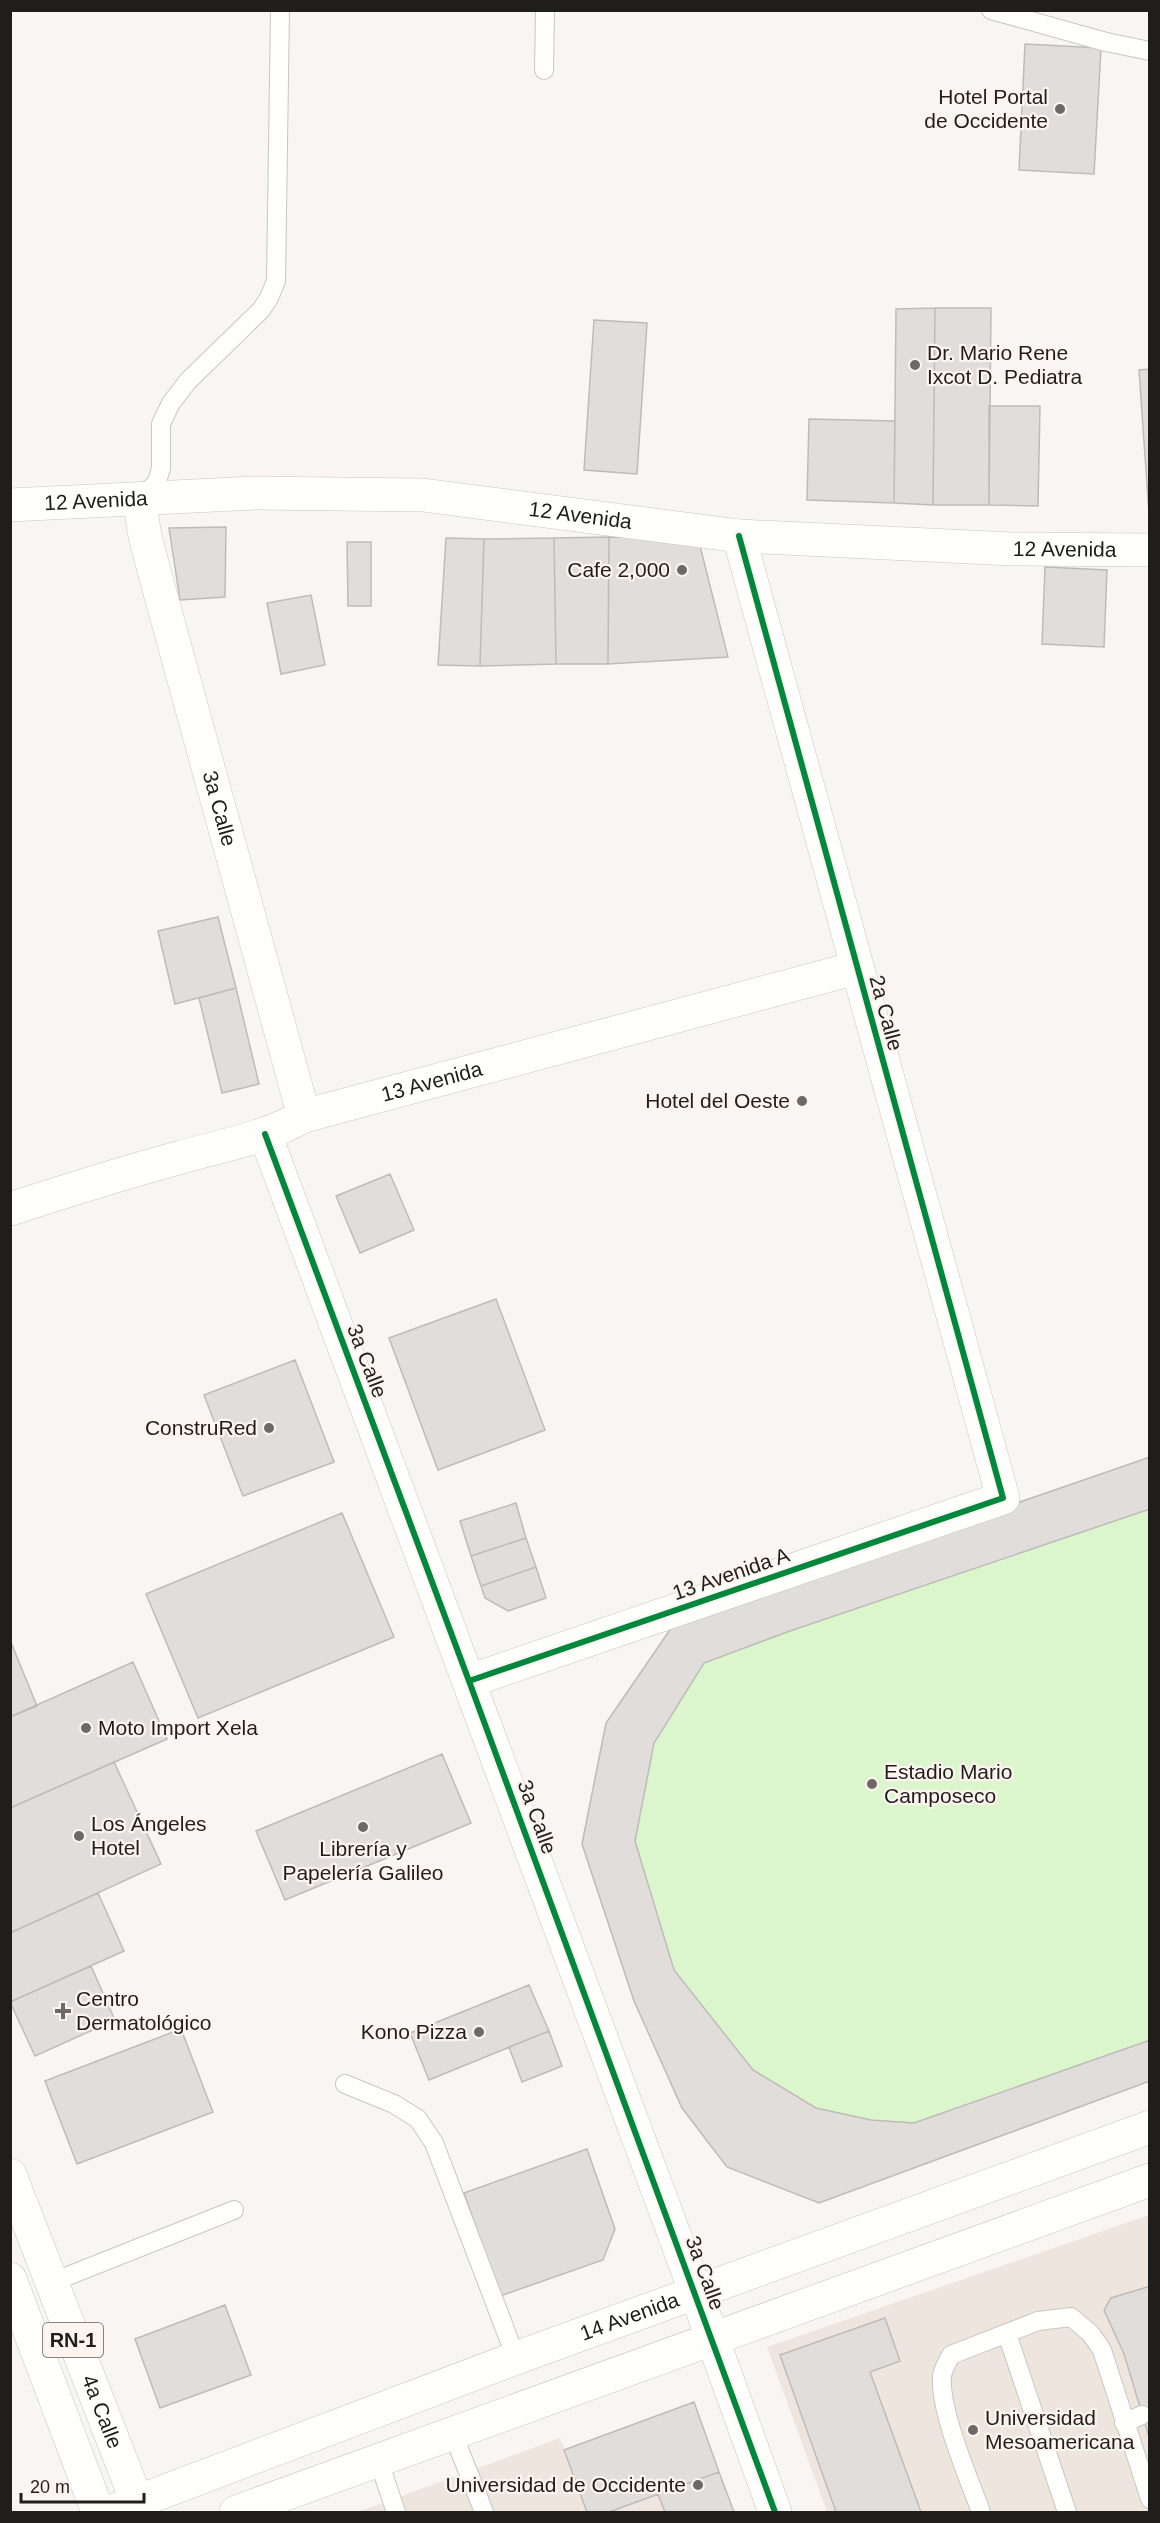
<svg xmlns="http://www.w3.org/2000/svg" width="1160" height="2523" font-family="Helvetica,sans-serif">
	<rect width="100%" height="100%" fill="#f9f5f2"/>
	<!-- built -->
	<path fill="#eee6de" d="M1149 2215V2512H827L767 2347Z
		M688 2416 723 2512H358L560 2438 568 2459Z"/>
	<!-- green -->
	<path fill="#dbf6cc" d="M1149 1457V2081L819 2203 727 2167 582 1844 606 1723 676 1621Z"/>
	<!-- building -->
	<path fill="#e0dddb" stroke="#bebbb9" stroke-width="1.5" d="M1025 44 1101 48 1094 174 1019 170Z
		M935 308H991L989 505H933Z
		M935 308 933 505 894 503 896 309Z
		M594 320 647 323 637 474 584 470Z
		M1150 369V513H1149L1139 370Z
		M989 406H1040L1038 506 989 505Z
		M809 419 895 421 894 503 807 500Z
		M226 527 225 597 180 600 169 528Z
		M609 537 698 538 728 657 608 664Z
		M609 537 608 664H556L554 538Z
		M446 538 484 539 480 666 438 665Z
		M554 538 556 664 480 666 484 539Z
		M347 542H371V606H348Z
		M1045 567 1107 570 1104 647 1042 644Z
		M311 595 325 665 281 674 267 603Z
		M218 917 236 988 175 1004 158 931Z
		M236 988 259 1084 222 1093 199 998Z
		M390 1174 414 1230 360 1253 336 1196Z
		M496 1299 545 1430 438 1470 389 1338Z
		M295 1360 334 1462 243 1496 204 1395Z
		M1150 1457V1509L790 1631 704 1663 654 1743 635 1841 674 1970 753 2070 816 2108 871 2120 914 2123 1150 2040V2081L819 2203 727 2167 682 2108 634 2001 582 1844 606 1723 676 1621Z
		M516 1503 526 1538 471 1556 460 1521Z
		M342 1513 394 1637 198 1718 146 1594Z
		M526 1538 536 1567 481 1586 471 1556Z
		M536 1567 546 1598 508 1611 485 1598 481 1586Z
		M10 1640 37 1706 10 1717Z
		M133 1662 167 1739 10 1808V1717Z
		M442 1754 471 1823 285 1900 256 1831Z
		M114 1762 161 1864 10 1933V1808Z
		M98 1893 124 1951 10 2002V1933Z
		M91 1966 115 2020 35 2056 10 2002Z
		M529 1985 549 2031 429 2080 410 2033Z
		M181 2029 213 2112 77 2164 45 2081Z
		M549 2031 562 2066 522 2082 509 2047Z
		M587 2149 615 2229 603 2260 500 2296 464 2193Z
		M1147 2287 1150 2289V2440L1124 2354 1104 2310 1111 2298Z
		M225 2305 251 2375 160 2408 135 2339Z
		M885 2318 900 2361 870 2372 921 2512H836L780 2355Z
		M694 2402 719 2472 609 2512H587L564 2450Z
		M719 2472 734 2512H665L658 2494Z"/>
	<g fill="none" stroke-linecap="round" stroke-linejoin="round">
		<defs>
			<path id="lane" d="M991 10 1106 42 1150 51
				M544 70 545 10
				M141 498 157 482 161 468V424L171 403 188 381 261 310 269 298 276 281 280 10
				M345 2084 394 2104 418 2119 434 2143 516 2358
				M50 2283 234 2210
				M1007 2334 1067 2512
				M1124 2423 1142 2415
				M453 2434 484 2512
				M379 2462 396 2512
				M981 2512C969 2479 939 2410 942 2376 943 2369 948 2361 951 2355L1038 2321 1071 2317 1091 2334 1102 2350 1150 2499"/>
			<g id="street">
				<path id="s1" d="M139 499 145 536 156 578 304 1116"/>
				<path d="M265 1134 696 2293"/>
				<path id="s2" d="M10 1209C66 1191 122 1173 178 1158 220 1146 266 1138 304 1116L856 968"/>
				<path d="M469 1681 1003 1498 739 536"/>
			</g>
			<g id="secondary">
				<path id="s3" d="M10 505 255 493 423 495 739 536 1012 549 1150 550"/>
				<path d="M696 2293 775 2512"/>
				<path id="s4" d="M110 2512 516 2358 1150 2127"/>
				<path d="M236 2512 1150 2180"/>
			</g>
			<g id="primary">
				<path id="s5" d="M10 2175 141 2512"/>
				<path d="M10 2279 98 2512"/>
			</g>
		</defs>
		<!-- lane casing -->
		<use href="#lane" stroke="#c9c6c3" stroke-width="20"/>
		<!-- street casing -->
		<use href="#street" stroke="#c9c6c3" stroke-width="34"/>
		<!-- secondary casing -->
		<use href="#secondary" stroke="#c9c6c3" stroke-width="34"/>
		<!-- primary casing -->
		<use href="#primary" stroke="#c9c6c3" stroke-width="34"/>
		<!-- lane -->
		<use href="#lane" stroke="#fefefd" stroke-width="18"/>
		<!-- street -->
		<use href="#street" stroke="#fefefd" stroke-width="33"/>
		<!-- secondary -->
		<use href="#secondary" stroke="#fefefd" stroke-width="33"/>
		<!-- primary -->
		<use href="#primary" stroke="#fefefd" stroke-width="33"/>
		<defs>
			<path id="cycleway" d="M265 1134 469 1681 775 2512
				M469 1681 1003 1498 739 536"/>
		</defs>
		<!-- cycleway casing -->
		<use href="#cycleway" stroke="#fcf5ef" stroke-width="10"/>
		<!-- cycleway -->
		<use href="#cycleway" stroke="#00873e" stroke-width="6"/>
	</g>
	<!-- markers -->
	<g fill="#6c6967" stroke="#fcf5ef" stroke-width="2">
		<circle cx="1060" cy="109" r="6"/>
		<circle cx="915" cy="365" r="6"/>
		<circle cx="682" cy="570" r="6"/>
		<circle cx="802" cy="1101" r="6"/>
		<circle cx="269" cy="1428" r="6"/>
		<circle cx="86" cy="1728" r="6"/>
		<circle cx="872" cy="1784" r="6"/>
		<circle cx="363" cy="1827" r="6"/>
		<circle cx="79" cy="1836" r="6"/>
		<path d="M60 2002h6v6h6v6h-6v6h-6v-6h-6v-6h6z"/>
		<circle cx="479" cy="2032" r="6"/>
		<circle cx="973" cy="2430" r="6"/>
		<circle cx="698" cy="2485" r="6"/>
	</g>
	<g text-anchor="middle" stroke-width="4.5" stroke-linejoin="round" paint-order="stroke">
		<!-- shield labels -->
		<rect fill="#fcf5ef" stroke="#625e5b" stroke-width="1.5" x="43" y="2323" width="60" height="34" rx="4.5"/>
		<g font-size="20" font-weight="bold" fill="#201e1c">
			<text x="73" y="2347">RN-1</text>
		</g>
		<!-- poi labels -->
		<g font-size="21" fill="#201e1c" stroke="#fcf5ef" text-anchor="end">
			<text x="1048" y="104">Hotel Portal<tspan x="1048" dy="24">de Occidente</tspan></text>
			<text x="927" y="360" text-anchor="start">Dr. Mario Rene<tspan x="927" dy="24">Ixcot D. Pediatra</tspan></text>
			<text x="670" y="577">Cafe 2,000</text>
			<text x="790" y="1108">Hotel del Oeste</text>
			<text x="257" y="1435">ConstruRed</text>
			<text x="98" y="1735" text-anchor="start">Moto Import Xela</text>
			<text x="884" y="1779" text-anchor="start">Estadio Mario<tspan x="884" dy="24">Camposeco</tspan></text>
			<text x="91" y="1831" text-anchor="start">Los Ángeles<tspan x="91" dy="24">Hotel</tspan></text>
			<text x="363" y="1856" text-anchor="middle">Librería y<tspan x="363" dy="24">Papelería Galileo</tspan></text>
			<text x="76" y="2006" text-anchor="start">Centro<tspan x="76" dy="24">Dermatológico</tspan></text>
			<text x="467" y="2039">Kono Pizza</text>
			<text x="985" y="2425" text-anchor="start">Universidad<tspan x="985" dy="24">Mesoamericana</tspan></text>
			<text x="686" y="2492">Universidad de Occidente</text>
		</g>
		<!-- street labels -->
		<g font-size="21" fill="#201e1c" stroke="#fcf5ef">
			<text dy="7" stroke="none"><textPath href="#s3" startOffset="86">12 Avenida</textPath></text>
			<text dy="7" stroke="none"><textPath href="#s3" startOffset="572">12 Avenida</textPath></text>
			<text dy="7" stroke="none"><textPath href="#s3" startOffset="1058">12 Avenida</textPath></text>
			<text dy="7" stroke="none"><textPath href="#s1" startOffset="320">3a Calle</textPath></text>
			<text transform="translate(886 1013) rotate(75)" y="7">2a Calle</text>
			<text dy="7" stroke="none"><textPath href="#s2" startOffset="441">13 Avenida</textPath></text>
			<text transform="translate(367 1361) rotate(69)" y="7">3a Calle</text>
			<text transform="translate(731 1574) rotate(-19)" y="7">13 Avenida A</text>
			<text transform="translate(537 1817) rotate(70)" y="7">3a Calle</text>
			<text transform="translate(705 2273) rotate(70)" y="7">3a Calle</text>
			<text dy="7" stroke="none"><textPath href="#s4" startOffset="555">14 Avenida</textPath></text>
			<text dy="7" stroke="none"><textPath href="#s5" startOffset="254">4a Calle</textPath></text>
		</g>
	</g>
	<!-- border -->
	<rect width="1160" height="2523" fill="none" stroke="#201e1c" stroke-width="24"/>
	<!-- scale -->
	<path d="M21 2493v9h123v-9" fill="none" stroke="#201e1c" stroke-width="3"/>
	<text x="30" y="2493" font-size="18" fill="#201e1c" stroke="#fcf5ef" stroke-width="4.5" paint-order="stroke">20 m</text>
</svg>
